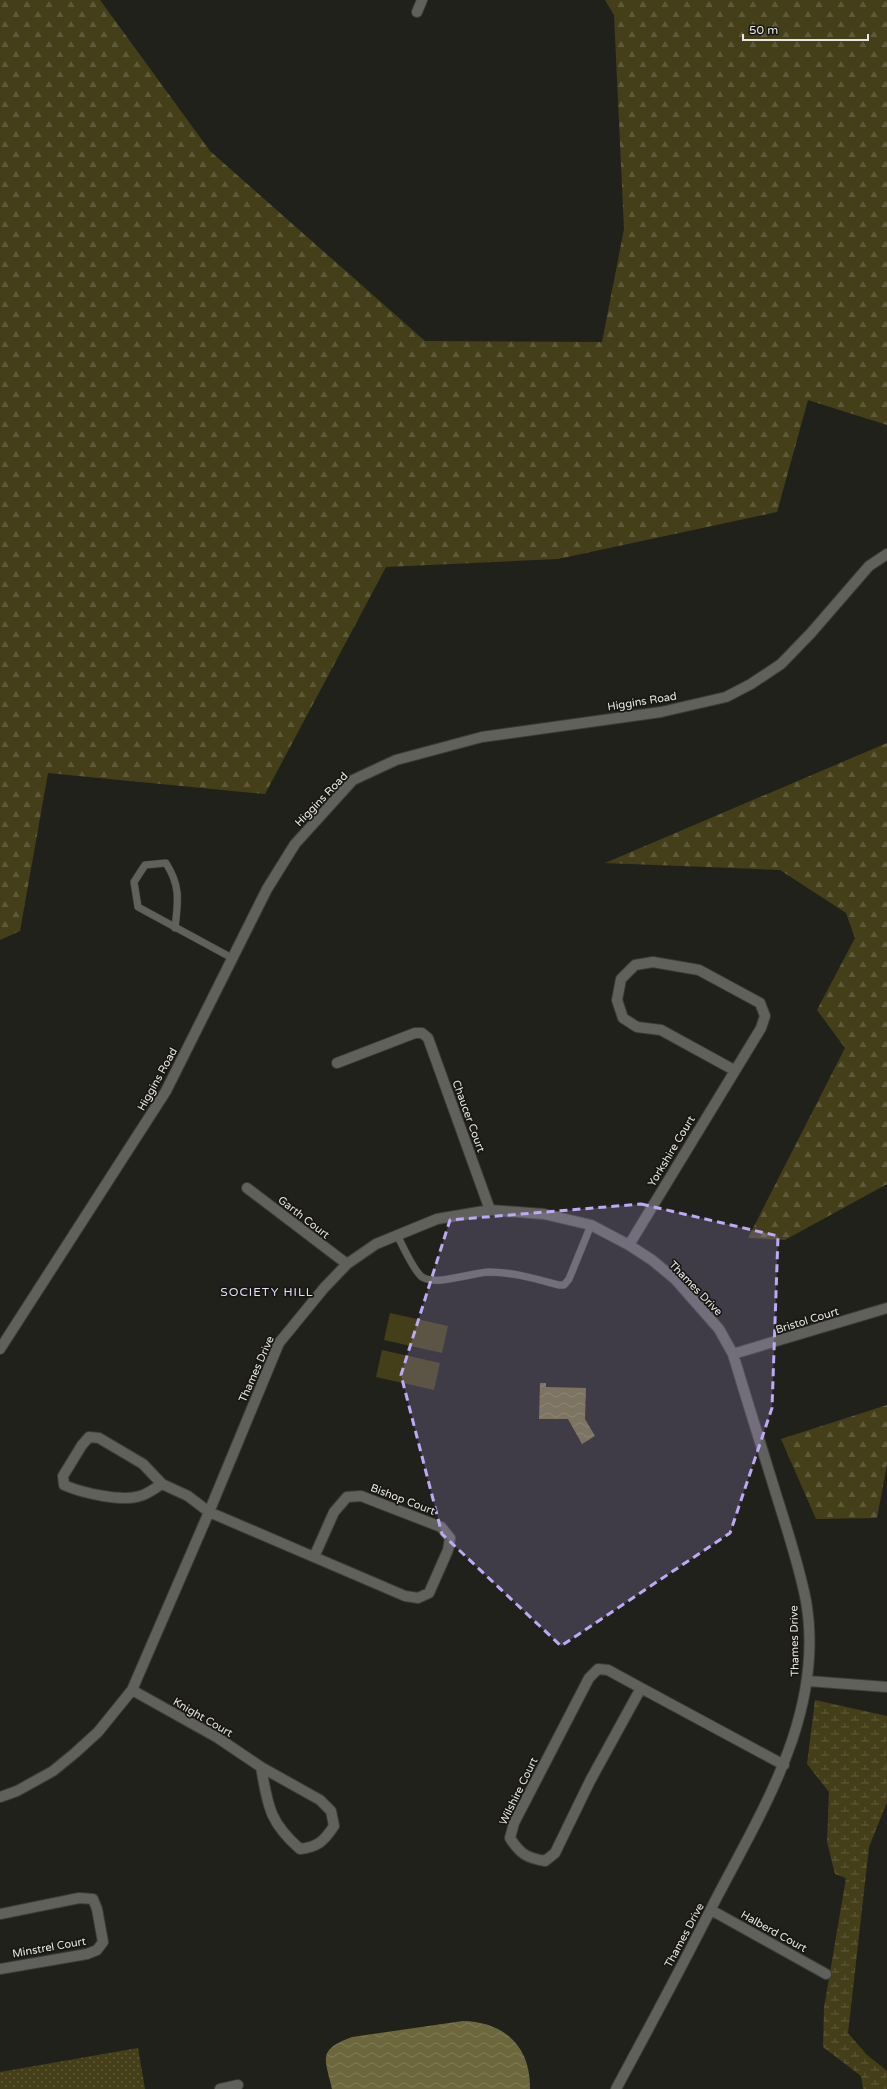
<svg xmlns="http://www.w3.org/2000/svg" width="887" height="2089" font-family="'Varela Round',sans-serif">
	<defs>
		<pattern id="grass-dots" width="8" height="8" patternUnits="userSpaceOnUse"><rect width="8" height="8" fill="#443f19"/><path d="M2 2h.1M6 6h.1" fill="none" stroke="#5f5b3a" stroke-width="1.8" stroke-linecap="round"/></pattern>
		<pattern id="forest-firs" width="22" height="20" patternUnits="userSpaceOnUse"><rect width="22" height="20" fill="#443f19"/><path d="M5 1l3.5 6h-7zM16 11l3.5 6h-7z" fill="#5f5b3a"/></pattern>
		<pattern id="wetland-marsh" width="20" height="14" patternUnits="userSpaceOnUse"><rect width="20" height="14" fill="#443f19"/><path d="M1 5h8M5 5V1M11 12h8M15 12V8" fill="none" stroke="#5f5b3a"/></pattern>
		<pattern id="water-waves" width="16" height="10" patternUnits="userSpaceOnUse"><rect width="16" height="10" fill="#6d673d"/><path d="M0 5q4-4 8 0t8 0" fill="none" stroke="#827d59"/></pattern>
	</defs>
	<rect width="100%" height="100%" fill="#21211c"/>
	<!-- grass -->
	<path fill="url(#grass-dots)" d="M138 2048 145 2089H0V2072Z"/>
	<!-- forest -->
	<path fill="url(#forest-firs)" d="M0 0H100L210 151 425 341 602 342 624 229 614 15 605 0H887V425L808 400 777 512 558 559 386 567 265 794 48 773 20 931 0 940Z
		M887 743V1184L785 1240 748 1238 845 1048 817 1010 855 938 846 913 780 870 605 863Z
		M887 1405V1464L877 1518 816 1519 781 1439Z"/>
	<!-- wetland -->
	<path fill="url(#wetland-marsh)" d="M815 1700 887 1716V1802L869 1847 848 2033 866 2054 887 2071V2089H863L861 2076 823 2047 824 2008 846 1878 835 1874 827 1842 829 1792 807 1764Z"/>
	<!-- park -->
	<path fill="#443f19" d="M390 1313 448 1326 442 1353 384 1340Z
		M382 1350 440 1363 434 1390 376 1377Z"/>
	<!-- water -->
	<path fill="url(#water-waves)" d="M540 1383H546V1387L586 1388 585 1419 595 1436 582 1444 568 1419H539Z
		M463 2021C504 2022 531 2046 530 2089H332C325 2058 317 2050 352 2037Z"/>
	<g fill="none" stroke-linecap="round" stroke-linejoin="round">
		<defs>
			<path id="service" d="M175 928C178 901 181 887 166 863L145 865 134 882 138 907 232 958
				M397 1235C403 1246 413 1270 422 1277 436 1286 470 1273 489 1272 513 1272 536 1279 559 1285H564L569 1279 591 1225"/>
			<path id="minor" d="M417 12 422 0
				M337 1063 415 1033H422L428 1038 490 1210
				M247 1188 347 1264
				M629 1245 761 1028 765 1016 760 1003 699 970 653 962 635 965 621 979 617 1000 623 1018 637 1027 661 1030 734 1070
				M0 1349 166 1091 267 889 295 844 353 780 396 760 482 737 661 712 726 697 751 684 781 664 811 633 869 566 887 554
				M733 1354 887 1308
				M89 1437 99 1438 143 1464 162 1484C155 1488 148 1494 140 1496 122 1502 82 1493 64 1485L63 1476 82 1445Z
				M162 1484 188 1496 209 1512 314 1557
				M361 1496 441 1527 450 1538 448 1550 429 1593 418 1598 405 1596 314 1557 334 1512 347 1497Z
				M598 1669 608 1670 641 1688 590 1781 555 1853 545 1861C527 1858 520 1854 510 1838L514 1823 589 1678Z
				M808 1681 887 1687
				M641 1688 784 1765
				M132 1690 218 1738 261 1767 320 1800 331 1811 334 1826C324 1841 318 1847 300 1849 269 1822 268 1806 261 1767
				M0 1797 17 1791 53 1771 75 1753 98 1732 132 1690 209 1512 279 1343 324 1288 347 1264 376 1244 437 1219 490 1210 544 1214 591 1225 629 1245 652 1260 675 1279 719 1329 733 1354C747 1401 762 1448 776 1494 787 1529 799 1565 806 1601 825 1711 764 1807 716 1899 684 1963 650 2026 616 2089
				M711 1910 826 1974
				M0 1914 79 1898 93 1899 97 1909 103 1942 97 1950 87 1954 0 1969
				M220 2089 238 2085"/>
		</defs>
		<!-- service casing -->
		<use href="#service" stroke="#3d3d38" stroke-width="8"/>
		<!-- minor casing -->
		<use href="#minor" stroke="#3d3d38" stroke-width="12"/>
		<!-- service -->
		<use href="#service" stroke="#60605d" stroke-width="7"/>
		<!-- minor -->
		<use href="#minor" stroke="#60605d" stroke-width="10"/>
	</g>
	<!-- marked area -->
	<path fill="#bda9f5" fill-opacity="0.2" stroke="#bda9f5" stroke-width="3" stroke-dasharray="8 5" stroke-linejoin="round" d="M641 1204 778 1236 772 1408 730 1533 561 1646 442 1534 401 1375 450 1220Z"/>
	<g text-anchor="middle" stroke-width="3.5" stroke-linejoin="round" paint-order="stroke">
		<!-- street labels -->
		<g font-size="11" fill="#e7e7e4" stroke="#181713">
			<text transform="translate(642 701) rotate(-9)" y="4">Higgins Road</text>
			<text transform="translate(321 799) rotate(-46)" y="4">Higgins Road</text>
			<text transform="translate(157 1079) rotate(-61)" y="4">Higgins Road</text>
			<text transform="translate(469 1116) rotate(70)" y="4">Chaucer Court</text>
			<text transform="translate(671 1151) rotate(-59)" y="4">Yorkshire Court</text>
			<text transform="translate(304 1217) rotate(38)" y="4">Garth Court</text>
			<text transform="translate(696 1288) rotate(46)" y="4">Thames Drive</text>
			<text transform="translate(807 1320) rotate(-17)" y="4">Bristol Court</text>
			<text transform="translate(256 1369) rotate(-66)" y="4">Thames Drive</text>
			<text transform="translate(403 1499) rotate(21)" y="4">Bishop Court</text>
			<text transform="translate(794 1641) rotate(-91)" y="4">Thames Drive</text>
			<text transform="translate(203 1717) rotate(30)" y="4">Knight Court</text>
			<text transform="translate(518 1791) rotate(-64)" y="4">Wilshire Court</text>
			<text transform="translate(774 1931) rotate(29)" y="4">Halberd Court</text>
			<text transform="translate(684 1935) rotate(-62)" y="4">Thames Drive</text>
			<text transform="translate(49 1947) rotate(-10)" y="4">Minstrel Court</text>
		</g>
		<!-- neighbourhood labels -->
		<g font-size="12" letter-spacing="1" fill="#e4defb" stroke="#181713">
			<text x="267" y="1296">SOCIETY HILL</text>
		</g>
	</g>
	<!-- scale -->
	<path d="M743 34v6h125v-6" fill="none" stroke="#e7e7e4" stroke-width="2"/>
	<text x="749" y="34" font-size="12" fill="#e7e7e4" stroke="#181713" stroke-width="3" paint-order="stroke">50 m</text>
</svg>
